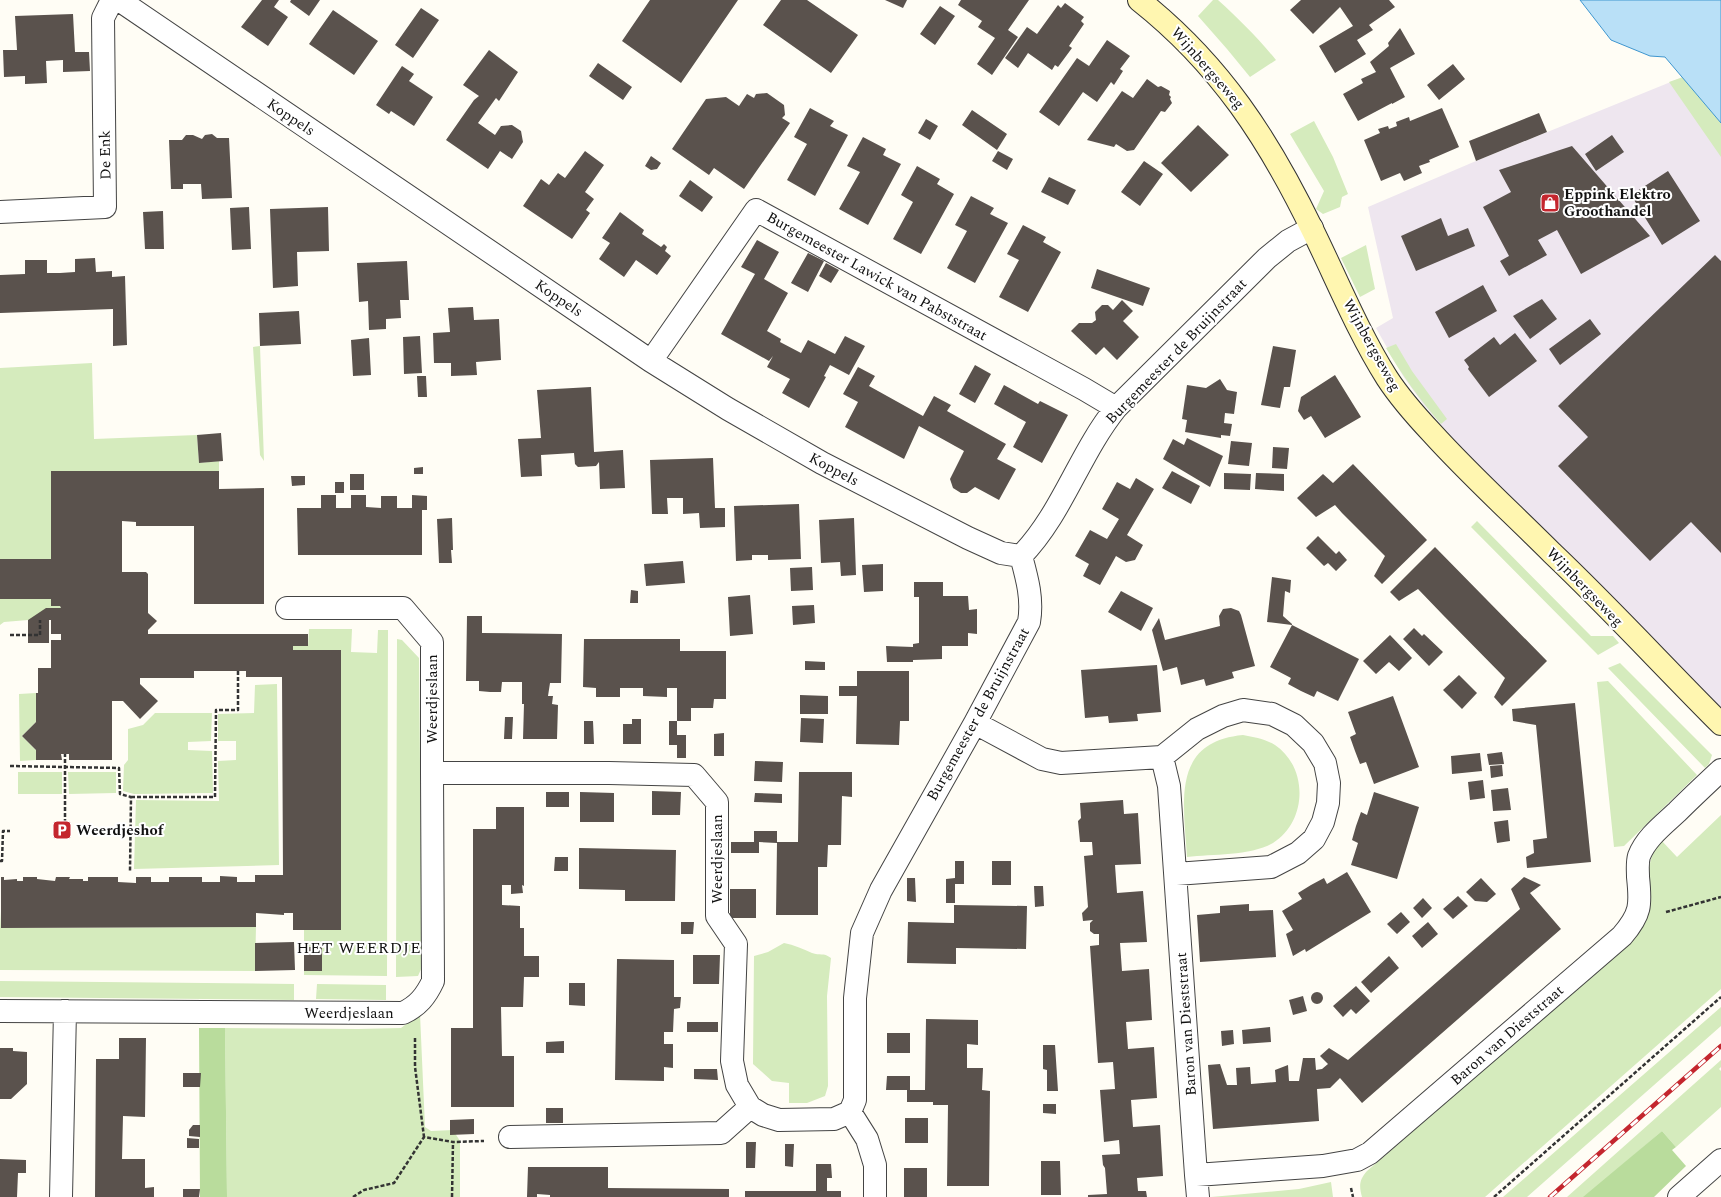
<svg xmlns="http://www.w3.org/2000/svg" width="1721" height="1197" font-family="Spectral,serif">
	<rect width="100%" height="100%" fill="#fffdf5"/>
	<!-- industrial -->
	<path fill="#eee6ef" d="M1683 77 1721 123V708L1459 445 1423 404 1403 376 1376 328 1393 318 1368 207 1476 161Z"/>
	<!-- green -->
	<path fill="#d5ebbd" d="M1213 0H1218C1239 19 1258 38 1276 60L1250 77 1227 49 1198 16Z
		M1683 77 1721 123V157L1669 82Z
		M1314 121 1333 157 1348 194 1342 197 1340 207 1323 214 1316 209 1324 191 1290 134Z
		M1366 245 1375 289 1360 297 1341 258Z
		M1396 344 1412 371 1447 419 1441 424C1420 400 1402 375 1386 348Z
		M260 346 264 461 260 455 253 347Z
		M92 363 94 439 197 435 199 463 219 461V471H51V559H0V368Z
		M1477 521 1591 636H1613L1619 643 1598 655 1471 527Z
		M0 599H51V606H60L61 608 28 620 4 622 0 625Z
		M309 629H352L351 652 377 653 378 630H388L387 976 304 975V971L322 970V947H304V930L341 929V650H293V646H308Z
		M397 639 402 640 419 658 422 967 418 976 396 977Z
		M1620 663 1712 755 1709 764 1705 768 1608 668Z
		M1608 681 1697 775 1624 846 1614 847 1597 682Z
		M277 684 279 865 134 869 136 800 219 801 218 761 236 760V741H218V714L254 713 255 685Z
		M36 693V722L22 736 36 750V760L20 761 19 694Z
		M155 713H212L211 741 188 742V750L212 751 213 793 134 794 123 791 124 765 128 760V729L143 725Z
		M1243 735C1254 737 1265 739 1275 745 1309 768 1307 822 1273 843 1251 856 1213 854 1187 857 1184 804 1170 742 1243 735Z
		M18 772H62V794H18Z
		M68 772H116V793L69 794Z
		M1721 815V989L1485 1197H1362C1359 1186 1359 1180 1367 1171L1603 966 1648 875C1650 861 1652 851 1661 840L1677 857Z
		M0 911 1 928 256 927 255 971 0 970Z
		M784 943C794 945 803 949 812 953 820 956 823 952 831 958L827 996 828 1086 825 1096 807 1103H789V1083L772 1081 753 1064 754 956 768 952Z
		M0 981 294 984V1000L0 997Z
		M317 984 386 985V1000L316 999Z
		M1721 1007V1026L1527 1197H1503Z
		M420 1014 425 1127 431 1131 453 1130 460 1141V1197H227L225 1028 358 1029 401 1028Z
		M1721 1060V1067L1719 1069 1721 1071V1107L1676 1147 1662 1131 1585 1197H1567Z
		M1331 1182 1333 1197H1211L1299 1189Z"/>
	<!-- forest -->
	<path fill="#b9dc9c" d="M199 1028H225L227 1197H200Z
		M1662 1131 1676 1147 1672 1150 1686 1166 1654 1197H1583Z"/>
	<!-- water -->
	<path fill="#b9e0f7" stroke="#3f96cf" d="M1580 0H1721V123L1665 57 1650 56 1611 40Z"/>
	<!-- building -->
	<path fill="#5a524d" d="M262 0H279L274 7 288 17 268 46 241 27Z
		M291 0H320L309 16 290 2Z
		M650 0H738L681 83 622 41Z
		M781 0H807L858 35 831 73 763 25Z
		M885 0H907L903 8Z
		M961 0H1029L1008 30 1018 37 992 75 977 64 995 38 978 27 982 21 958 5Z
		M1301 0H1389L1395 7 1369 25 1373 30 1357 40 1366 54 1335 73 1319 46 1353 26 1340 7 1313 34 1290 10Z
		M1065 3 1084 17 1081 21 1084 24 1069 46 1072 48 1058 67 1055 65 1052 70 1028 53 1018 68 1005 58 1027 27 1037 34 1058 5 1061 8Z
		M940 6 955 16 935 45 920 34Z
		M421 8 439 20 413 58 395 45Z
		M333 10 378 41 354 75 309 44Z
		M73 14 75 52H89L90 71 63 72V60L46 61 47 83 25 84V76L4 77 3 50H17L15 16Z
		M1400 28 1415 54 1390 68 1405 97 1392 104V103L1358 121 1343 94 1363 83 1361 79 1376 72 1370 62 1389 46 1388 43Z
		M1107 40 1130 56 1120 69 1123 71 1114 85 1111 82 1097 102 1083 92 1059 126 1039 112 1077 58 1089 66Z
		M489 50 518 72 499 101 496 98 478 123 495 135 501 126 512 125 521 131 523 142 512 159 500 151 488 169 446 140 474 100 479 96 463 85Z
		M598 63 632 87 623 100 589 76Z
		M1453 64 1465 79 1439 100 1427 85Z
		M402 66 414 74 409 81 433 97 414 126 391 111 389 114 376 105Z
		M1147 79 1158 87 1161 86 1170 91 1169 95 1171 97 1170 99 1172 103 1165 112 1161 111 1134 150 1127 151 1116 144 1114 147 1087 140 1122 91 1133 98Z
		M767 93 784 105 785 115 782 118 790 123 744 189 714 168 709 175 672 149 706 99 726 97 739 106 747 94 754 98 756 94Z
		M810 108 834 121 830 126 848 135 815 196 787 180 807 144 794 137Z
		M1442 108 1459 147 1429 160 1430 162 1419 166 1422 173 1404 181 1400 173 1381 181 1364 140 1380 133 1378 129 1388 126 1389 129 1397 126 1396 122 1409 117 1410 121Z
		M972 110 1007 134 997 150 962 125Z
		M1539 113 1547 132 1476 161 1469 141Z
		M926 119 938 126 930 140 918 133Z
		M1198 125 1229 155 1191 192 1161 163Z
		M212 134 217 138H229L232 198 202 199 201 184H183V189H171L169 140H182L186 135H193L202 139 205 135Z
		M1612 135 1624 152 1596 171 1585 154Z
		M863 137 886 149 883 155 901 164 868 225 839 209 860 172 847 166Z
		M1572 146 1650 236 1581 274 1557 230 1538 240 1547 255 1509 276 1500 261 1509 256 1483 207 1511 192 1499 170Z
		M585 151 604 165 585 192 594 199 586 210 590 213 572 239 523 206 541 179 549 185 558 173 565 178Z
		M998 151 1013 159 1007 170 992 161Z
		M651 156 661 163 657 169 651 170 645 166Z
		M1144 161 1163 174 1140 206 1121 192Z
		M917 166 940 179 937 184 954 194 921 254 893 239 913 202 901 195Z
		M1668 171 1700 221 1662 245 1631 195Z
		M1049 177 1076 190 1068 205 1041 192Z
		M690 180 713 197 702 212 679 196Z
		M971 196 994 208 990 214 1008 223 975 283 947 268 967 231 955 225Z
		M249 207 251 249 232 250 230 208Z
		M328 207 329 251 297 252 298 286 273 288 270 209Z
		M163 211 164 249H145L143 212Z
		M620 212 644 230 642 234 661 247 664 244 667 247 665 251 671 256 657 275 636 260 624 277 599 259 610 243 602 238Z
		M1441 218 1448 236 1468 228 1475 246 1416 271 1401 236Z
		M1023 225 1046 237 1043 242 1061 252 1028 312 999 297 1019 260 1007 254Z
		M757 240 779 252 764 279 788 293 767 331 781 339 780 342 801 353 808 340 835 354 845 336 865 346 849 375 830 365 824 376 826 377 809 408 782 393 790 379 767 367 773 356 769 361 721 334 755 274 741 267Z
		M808 253 824 261 808 292 791 283Z
		M1715 255 1721 261V553L1691 522 1650 561 1558 466 1588 437 1558 406Z
		M95 258 96 272 112 271V277L125 276 127 345 113 346V309L0 313V275L25 274V260H47V273H60L75 272V259Z
		M407 261 409 300H400L401 318 386 319V329L369 330 368 301 359 302 357 263Z
		M826 263 839 270 831 283 819 276Z
		M1097 269 1150 288 1143 306 1091 288Z
		M1483 285 1497 311 1449 338 1435 312Z
		M1542 299 1557 319 1530 339 1513 316Z
		M1122 300 1133 311 1123 321 1139 337 1117 360 1104 347 1096 355 1071 331 1079 323H1092L1096 320 1095 312 1102 305H1108L1113 310Z
		M473 307 474 320 499 319 501 360 476 362 477 375 451 376V363H434L433 333 450 332 448 308Z
		M299 311 301 344 260 346 259 313Z
		M1590 319 1601 334 1560 365 1549 349Z
		M1515 333 1537 361 1489 397 1468 369 1469 367 1464 360 1494 337 1500 345Z
		M420 336 422 373 404 374 403 337Z
		M369 338 371 375 353 376 351 340Z
		M1273 346 1296 350 1290 387H1284L1280 408 1261 405Z
		M975 365 991 374 975 403 959 394Z
		M858 367 875 376 869 386 923 416 934 396 951 405 947 411 1006 444 997 459 1016 469 999 500 975 487 967 493H961L953 488 950 479 964 451 919 426 904 459 845 427 858 402 843 394Z
		M1335 375 1361 417 1325 438 1311 416 1304 420 1298 411 1301 397Z
		M417 376H426L427 397H418Z
		M1220 379 1227 390 1237 392 1234 414 1225 413 1224 423 1232 424 1230 436 1221 435V438L1185 432 1187 420 1182 419 1187 385 1206 388Z
		M1004 385 1038 404 1040 401 1068 415 1042 463 1013 447 1026 422 994 404Z
		M591 387 594 452 623 450 625 488 600 489 599 462 596 466 578 467 575 464 574 453 541 455 542 476 521 477 518 439 541 438 537 390Z
		M221 433 223 461 199 463 197 435Z
		M1187 438 1223 456 1210 487 1163 459 1173 439 1184 445Z
		M1231 441 1252 443 1249 466 1228 464Z
		M1273 447 1289 448 1287 469 1272 468Z
		M713 458 715 508H725V527L700 528 699 513 683 514V498H667L668 514H652L650 460Z
		M1353 464 1427 540 1382 584 1374 576 1385 556 1342 513 1335 505 1316 517 1297 498 1323 474 1333 483Z
		M423 467V474H414V468Z
		M51 471H219V489L264 488V604H194V526H136V522L122 521V572H146L148 574V613L157 621 148 630V634H308V646H293V650H341V930H293V913H284V915L256 913V927L1 928V877H4V880L17 879V881H23V877H37V879L55 881 56 877H70L69 879H83V881H88V877H118V882L136 883V877H151V882H169V877H202V882H220V876L237 877V882H255V875H283L282 677H246V671H194V678H140V684L158 701 140 719 123 701H112V760H69V754H61L62 760H36V750L22 736 36 722V693H38V668H51V640H61V634H51V620H49V643H28V620L46 608H61L60 606H51V599H0V559H51Z
		M1172 471 1200 486 1191 504 1162 488Z
		M1224 473 1251 474 1250 490 1224 489Z
		M1256 473 1284 474V491L1255 489Z
		M350 474H364V490H350Z
		M291 476H305V485L292 486Z
		M1136 478 1154 489 1127 535 1143 545 1135 560 1126 562 1116 556 1100 585 1083 576 1089 564 1075 556 1090 530 1107 539 1119 519 1102 509 1117 482 1130 489Z
		M335 482H344V493H335Z
		M321 495H336V508H351V495H366V507L381 508V496H397V508H412V495L427 496V510H422V555H298L297 508H321Z
		M799 504 801 559 768 560V555H752V560L736 561 734 506Z
		M452 518 453 550H451L452 563H439L437 519Z
		M854 518 856 575 841 576 840 562 821 563 819 520Z
		M1318 536 1336 554 1339 551 1347 560 1336 571 1328 563 1324 566 1306 548Z
		M1435 547 1547 661 1502 706 1494 697 1505 678 1443 615 1418 589 1399 601 1390 592Z
		M683 561 685 583 646 586 644 564Z
		M883 564V591L864 592 862 565Z
		M812 567 813 590 791 591 790 568Z
		M1272 577 1291 580 1290 593 1285 591 1283 616 1292 624V625L1267 622Z
		M914 582H943V596H968L969 610 977 609V634L968 633V646H942V659L913 660V662H887L886 646 913 647V644L919 643V597H914Z
		M631 590 638 591V603H630Z
		M1121 591 1153 608 1141 631 1108 612Z
		M750 595 753 634 730 636 728 597Z
		M814 605 815 623 793 625 792 606Z
		M1231 608 1239 611 1241 615 1255 666 1232 672 1234 678 1206 686 1204 679 1181 685 1177 667 1163 671 1152 630 1159 618 1165 640 1220 626 1219 616 1223 609Z
		M467 616H482V633L562 634 561 683H550L548 696H553L552 704 558 705 557 739H523L524 704H522V682H502L501 692H490L479 691V681H466Z
		M1292 625 1359 659 1338 701 1317 691 1314 697 1301 691 1288 684 1291 678 1270 667Z
		M1414 628 1422 636 1424 634 1443 652 1429 666 1403 639Z
		M1390 635 1412 658 1399 671 1389 662 1376 674 1363 661Z
		M584 639H680V651H726V699H714L713 708H691V721H677V688H667V697L643 696V688H620V697H596V688L583 687Z
		M805 661 825 662V670H805Z
		M1157 665 1161 712 1137 714 1138 721 1109 723 1108 716 1085 718 1081 670Z
		M857 671H909V721H900L899 745 856 744 857 696H839V686H857Z
		M1459 675 1477 693 1462 709 1443 690Z
		M800 695 828 696V714H800Z
		M1393 696 1419 767 1374 784 1366 762 1360 764 1355 751 1350 737 1356 734 1348 712Z
		M1575 703 1591 862 1527 868 1526 857 1534 853 1533 840 1547 838 1536 725 1513 721 1512 709Z
		M505 717H513L512 739H504Z
		M801 718 824 719 823 743 800 742Z
		M632 719H641V744H623V724H632Z
		M584 721H593L594 744H584Z
		M669 721H677V735H686V758H677V745H669Z
		M724 733V756H714V734Z
		M1502 752 1504 764 1489 765 1487 754Z
		M1480 753 1482 771 1452 774 1451 756Z
		M755 761 783 762 782 782 754 781Z
		M1502 765 1503 776 1491 778 1490 766Z
		M799 772H852V797L842 796 841 845H828L827 867H818V915H776L777 843 759 842V853H731V842H754V831H777V842H798Z
		M1483 780 1485 798 1470 800 1468 782Z
		M1508 788 1511 810 1493 811 1491 790Z
		M652 791 681 792 680 815H652Z
		M546 792H569V807H546Z
		M580 792 614 793V822H580Z
		M1374 792 1419 807 1397 879 1351 865 1358 843 1352 840 1356 826 1361 812 1367 815Z
		M755 793 782 794V803L754 802Z
		M1123 800 1124 814 1138 813 1141 864 1115 865 1117 893 1143 891 1147 942 1120 943 1122 971 1149 969 1152 1020 1126 1022 1128 1049 1154 1047 1157 1098 1131 1100 1133 1127 1160 1125 1163 1176 1137 1178 1138 1191H1146L1147 1197H1088V1195L1107 1194 1105 1168 1103 1165 1102 1155 1120 1154 1119 1140 1104 1142 1100 1090 1115 1089 1114 1075 1113 1062 1098 1063 1090 946 1099 945V934H1094L1090 931V923L1093 920 1083 921 1082 913 1088 907 1084 856 1093 855 1092 842H1080L1078 821 1081 818 1080 803Z
		M496 807H524V886L522 885 523 893 511 894V885H502V905L520 906V928H524V956H539V977H524L523 1007H501L502 1056H514V1107H451V1028H473V829H496Z
		M1508 820 1510 841 1497 843 1494 822Z
		M579 848 676 850 675 901H625V890L579 889Z
		M555 857H568V871H554Z
		M955 861H964V884H955V903H946V879L955 878Z
		M992 861H1011V885H992Z
		M1347 872 1371 912 1306 952 1305 949 1293 956 1286 934 1293 930 1282 911 1302 899 1298 893 1311 885 1324 878 1327 884Z
		M1524 877 1541 885 1530 893 1561 929 1362 1103 1340 1078 1330 1088 1317 1089 1319 1121 1213 1129 1208 1065 1220 1064 1227 1085H1237L1236 1068 1250 1067 1251 1084 1276 1082 1275 1070 1288 1065 1289 1081H1299L1303 1058H1315L1316 1070 1322 1069 1328 1064 1320 1056 1329 1048 1348 1060 1520 909 1511 889Z
		M907 878H915L916 902 907 901Z
		M1481 878 1496 894 1487 902 1475 901 1466 892Z
		M1034 886H1043L1044 906 1035 907Z
		M730 889H756V918H730Z
		M1458 896 1468 906 1453 919 1443 909Z
		M1423 898 1432 908 1422 918 1413 908Z
		M1249 904V911L1273 910 1276 957 1200 962 1197 915 1220 913V906Z
		M954 905 1027 906 1026 949 956 948V964L907 963 908 922 954 923Z
		M1401 912 1410 922 1397 934 1387 924Z
		M681 922H694L693 934H681Z
		M1428 922 1438 934 1422 948 1412 936Z
		M294 942 295 970 255 971V943Z
		M304 947H322V971H304Z
		M693 955H720L719 984H693Z
		M1389 956 1399 968 1371 993 1361 982Z
		M617 959 674 960V997H681L680 1008 674 1009 673 1032H664V1044H673V1068L664 1067V1081L615 1080Z
		M569 983H585V1006L569 1005Z
		M1356 986 1370 1001 1356 1014 1351 1009 1343 1017 1333 1006Z
		M1311 998a6 6 0 1 1 12 0a6 6 0 1 1-12 0Z
		M1303 996 1307 1011 1293 1015 1289 1000Z
		M926 1019 978 1020V1045L967 1044V1068H983L982 1090 990 1091 989 1186H947L948 1105H933V1102H907V1090H886L887 1076H910V1090H925Z
		M687 1022H718V1032H687Z
		M1270 1027 1271 1042 1243 1044 1242 1030Z
		M1233 1030 1234 1044 1222 1046 1221 1031Z
		M887 1033H910V1053H887Z
		M119 1038H146L145 1117 123 1116 122 1159H145V1188L154 1187V1197H95L96 1059H119Z
		M564 1041V1053H546V1042Z
		M1043 1045H1055L1058 1091H1047V1070L1043 1069Z
		M0 1048H13V1051L27 1052V1084L11 1099H0Z
		M694 1069H717L718 1080 694 1079Z
		M183 1073H201L200 1087H183Z
		M1043 1104H1056V1114L1043 1113Z
		M546 1108H563V1123H546Z
		M905 1118H928V1143H905Z
		M474 1119V1134L450 1135V1120Z
		M193 1125H200V1137L189 1136V1130Z
		M187 1138 199 1139V1148H187Z
		M746 1142H756L755 1168H746Z
		M785 1144H794L793 1167 785 1166Z
		M0 1159 26 1160V1173H18L17 1197H0Z
		M1041 1161H1060L1061 1195H1041Z
		M816 1164H831L832 1178H827V1191H841V1197H745V1191H816Z
		M528 1167H608V1188L729 1189V1197H550V1195L537 1194V1197H527Z
		M904 1168H927V1197H904Z
		M183 1189H200L199 1197H183Z"/>
	<g fill="none" stroke-linecap="round" stroke-linejoin="round">
		<defs>
			<path id="street" d="M119 0 651 361 728 409 822 463 968 538 1001 553 1021 556
				M0 212 105 207 103 18 112 0
				M651 361 756 210 1084 389 1116 408
				M1021 556C1062 514 1079 454 1116 408L1267 258 1288 241 1312 228
				M287 608H403L432 642V773
				M975 723 1042 759 1061 763 1162 757 1197 729 1223 716 1243 710 1272 714 1294 725 1313 743 1325 763 1329 783 1328 803 1323 822 1314 839 1298 853 1271 867 1176 874
				M1162 757 1169 786 1196 1175 1323 1166 1357 1160 1370 1153 1622 936C1641 914 1641 905 1638 877 1638 870 1637 863 1639 856 1646 838 1663 825 1677 812 1691 798 1706 784 1721 770
				M0 1011 403 1013C418 1006 426 996 433 981L432 773H609L694 775 717 802V916L736 944 732 1061 737 1085 750 1107 763 1115 779 1120 834 1119 850 1112
				M510 1137 721 1133 750 1107
				M1196 1175 1198 1197
				M61 1197 65 1011
				M875 1197V1165L867 1139 850 1112 855 1100V998L862 933 881 890 975 723 1029 622C1033 599 1027 578 1021 556
				M1679 1197 1721 1160"/>
			<path id="secondary" d="M1139 0C1220 64 1269 140 1313 231 1337 280 1358 332 1387 378 1400 398 1416 416 1432 433 1470 475 1512 513 1552 553 1610 608 1664 667 1721 724"/>
		</defs>
		<!-- street casing -->
		<use href="#street" stroke="#444" stroke-width="24"/>
		<!-- secondary casing -->
		<use href="#secondary" stroke="#333" stroke-width="24"/>
		<!-- path -->
		<path stroke="#333" stroke-width="2.5" stroke-dasharray="4 2" stroke-linecap="butt" d="M10 635H40V620
			M10 766 119 768 120 794 131 797 130 871
			M131 797H215L216 710H238V671
			M65 835V754
			M0 861H2L3 831H10
			M1666 912 1721 897
			M415 1038V1067L424 1137
			M1351 1188 1353 1197
			M353 1197 364 1190 394 1183 424 1137 453 1142 484 1141
			M452 1197 453 1142
			M1494 1197 1721 997"/>
		<!-- street -->
		<use href="#street" stroke="#fff" stroke-width="22"/>
		<!-- secondary -->
		<use href="#secondary" stroke="#fff6b0" stroke-width="22"/>
		<defs>
			<path id="rail" d="M1550 1197 1721 1046"/>
		</defs>
		<!-- rail casing -->
		<use href="#rail" stroke="#c4262e" stroke-width="4.5"/>
		<!-- rail -->
		<use href="#rail" stroke="#fff" stroke-width="3" stroke-dasharray="9" stroke-linecap="butt"/>
	</g>
	<!-- icons -->
	<defs>
		<symbol id="shop-square" viewBox="-11 -11 22 22"><rect x="-9" y="-9" width="18" height="18" rx="4" fill="#c4262e" stroke="#fff"/><path d="M-5-2.5h2.3a2.7 3.5 0 0 1 5.4 0H5L5.5 6h-11ZM-1.5-2.5h3a1.5 2.3 0 0 0-3 0Z" fill="#fff"/></symbol>
		<symbol id="parking-square" viewBox="-11 -11 22 22"><rect x="-9" y="-9" width="18" height="18" rx="4" fill="#c4262e" stroke="#fff"/><path d="M-3.5-5.5H1a3.5 3.5 0 0 1 0 7H-1V5.5H-3.5ZM-1-3.4V-.6H.8a1.4 1.4 0 0 0 0-2.8Z" fill="#fff"/></symbol>
	</defs>
	<g fill-rule="evenodd">
		<use href="#shop-square" x="1539" y="192" width="22" height="22"/>
		<use href="#parking-square" x="51" y="819" width="22" height="22"/>
	</g>
	<g text-anchor="middle" stroke-width="4" stroke-linejoin="round" paint-order="stroke">
		<!-- street labels -->
		<g font-size="15" fill="#111" stroke="#fff">
			<text transform="translate(1208 68) rotate(49)" y="5">Wijnbergseweg</text>
			<text transform="translate(291 117) rotate(34)" y="5">Koppels</text>
			<text transform="translate(105 155) rotate(-91)" y="5">De Enk</text>
			<text transform="translate(877 276) rotate(29)" y="5">Burgemeester Lawick van Pabststraat</text>
			<text transform="translate(559 298) rotate(34)" y="5">Koppels</text>
			<text transform="translate(1372 345) rotate(61)" y="5">Wijnbergseweg</text>
			<text transform="translate(1176 351) rotate(-46)" y="5">Burgemeester de Bruijnstraat</text>
			<text transform="translate(834 469) rotate(28)" y="5">Koppels</text>
			<text transform="translate(1585 587) rotate(46)" y="5">Wijnbergseweg</text>
			<text transform="translate(432 699) rotate(-90)" y="5">Weerdjeslaan</text>
			<text transform="translate(978 714) rotate(-61)" y="5">Burgemeester de Bruijnstraat</text>
			<text transform="translate(717 859) rotate(-90)" y="5">Weerdjeslaan</text>
			<text x="349" y="1018">Weerdjeslaan</text>
			<text transform="translate(1186 1024) rotate(-94)" y="5">Baron van Dieststraat</text>
			<text transform="translate(1507 1035) rotate(-41)" y="5">Baron van Dieststraat</text>
		</g>
		<!-- poi labels -->
		<g font-size="15" font-weight="bold" fill="#111" stroke="#fff" text-anchor="start">
			<text x="1564" y="199">Eppink Elektro<tspan x="1564" dy="17">Groothandel</tspan></text>
			<text x="76" y="835">Weerdjeshof</text>
		</g>
		<!-- neighbourhood labels -->
		<g font-size="16" letter-spacing="1" fill="#111" stroke="#fff">
			<text x="359" y="953">HET WEERDJE</text>
		</g>
	</g>
</svg>
